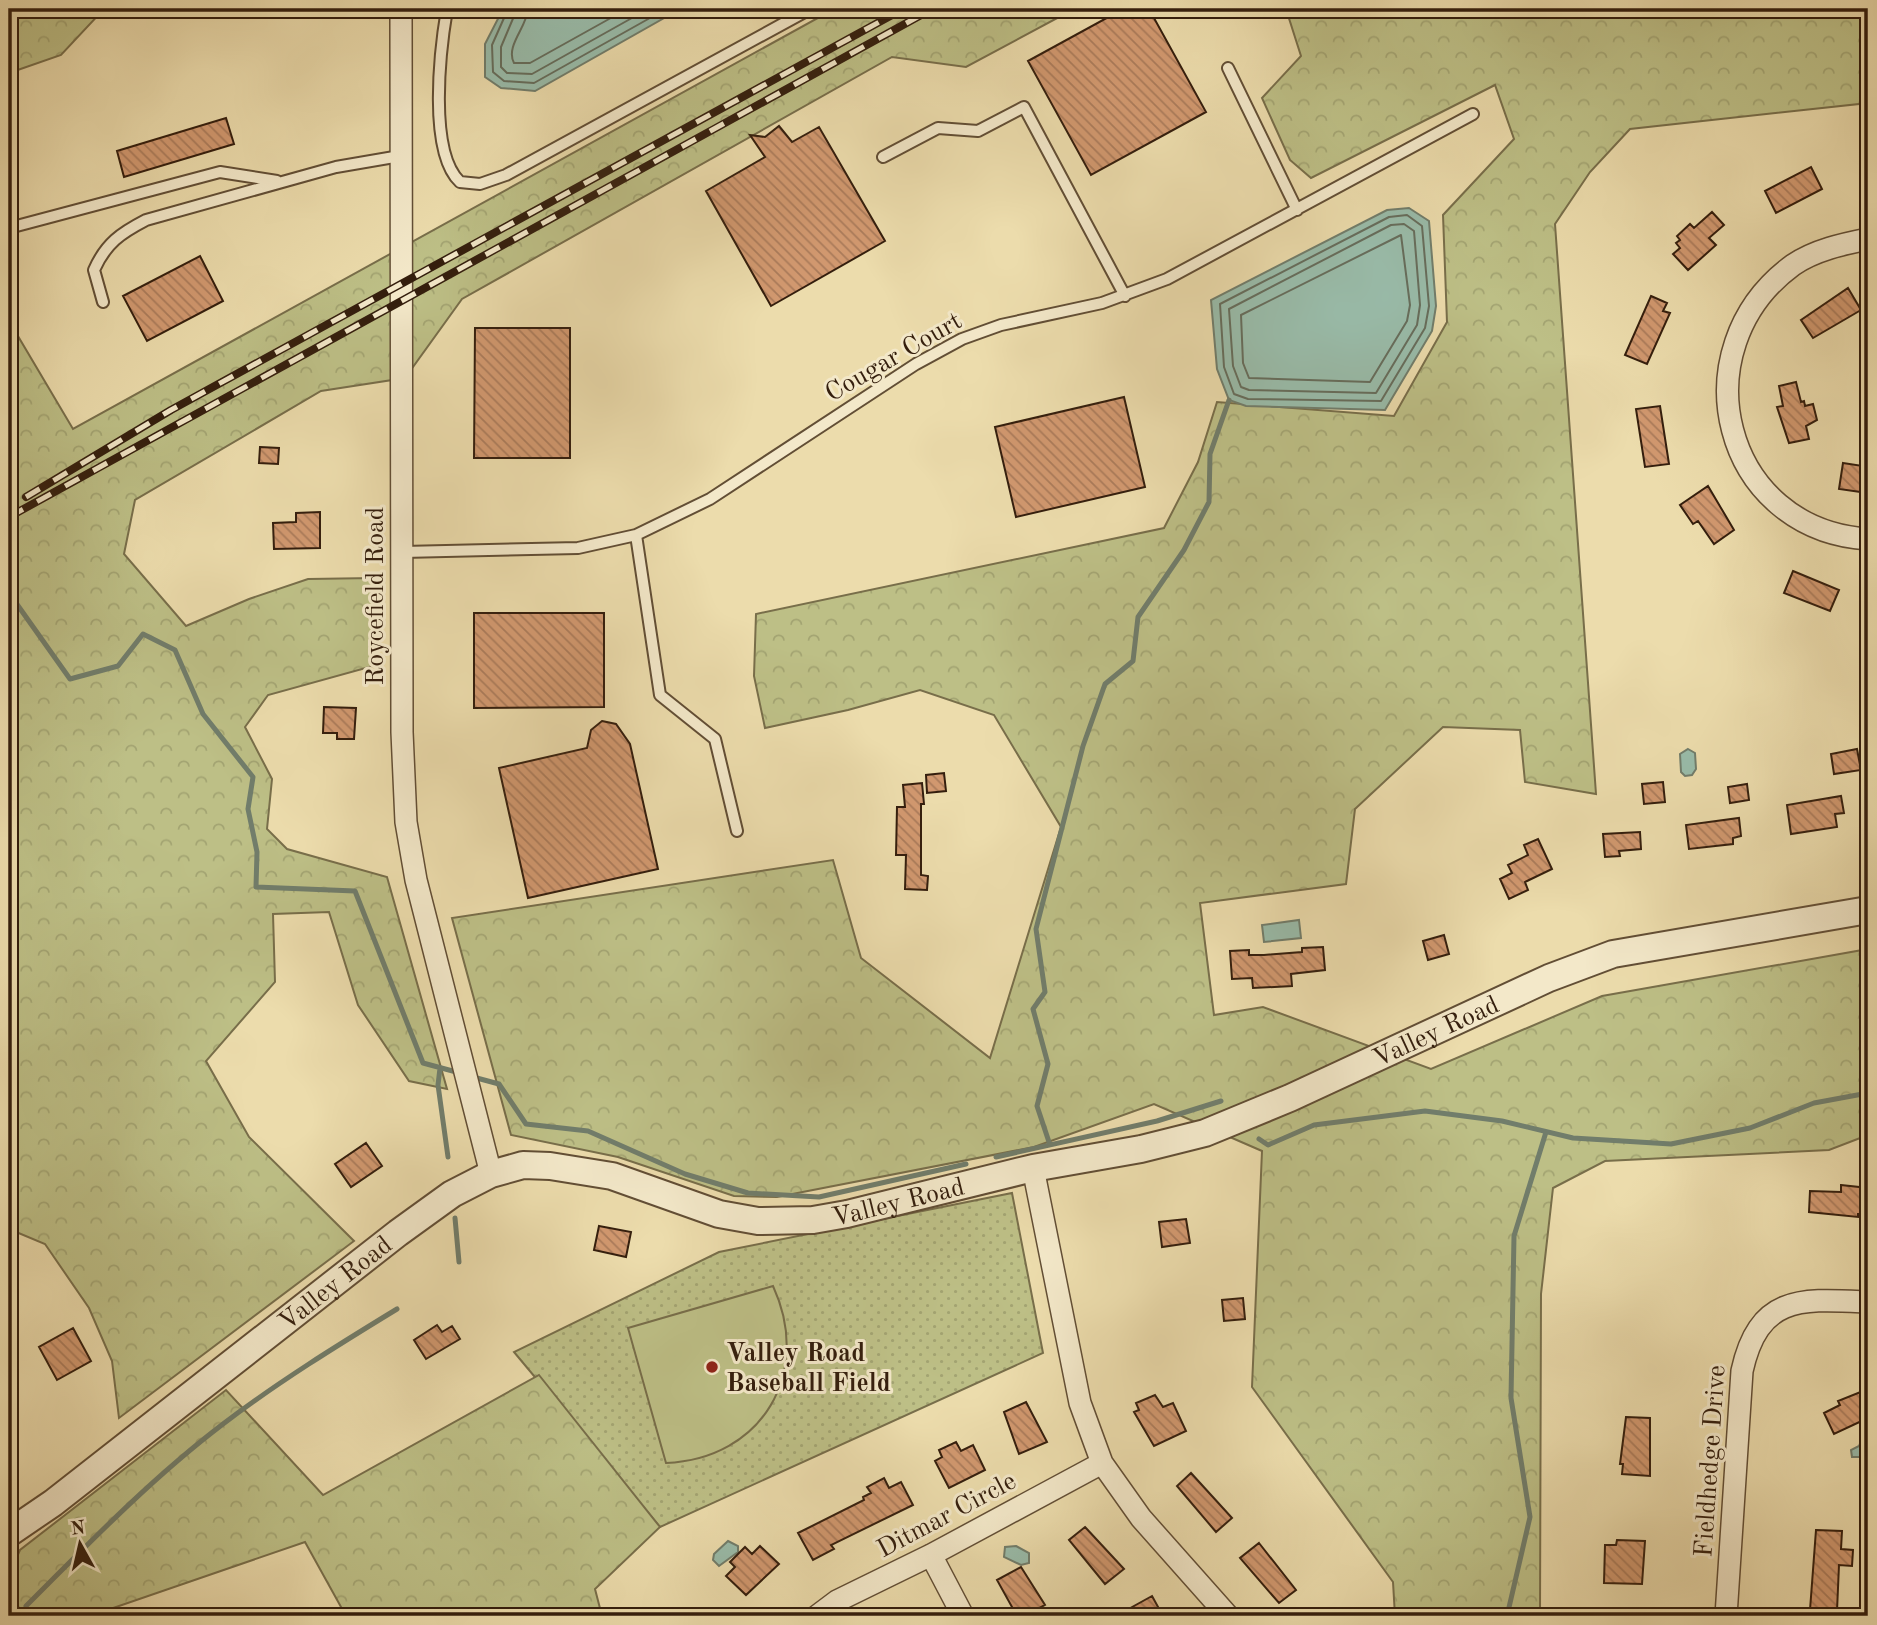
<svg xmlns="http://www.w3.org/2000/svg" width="1877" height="1625" font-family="'Old Standard TT',serif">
	<defs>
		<pattern id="grass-dots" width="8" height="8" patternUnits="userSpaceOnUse" patternTransform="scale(1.75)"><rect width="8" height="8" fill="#bdbf86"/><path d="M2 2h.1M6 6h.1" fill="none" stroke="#a3a472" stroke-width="1.8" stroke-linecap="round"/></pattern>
		<pattern id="forest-crowns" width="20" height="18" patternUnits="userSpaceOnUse" patternTransform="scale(1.75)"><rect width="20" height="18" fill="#bdbf86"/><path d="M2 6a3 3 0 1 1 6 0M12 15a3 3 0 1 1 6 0" fill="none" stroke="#a3a472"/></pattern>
		<pattern id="building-back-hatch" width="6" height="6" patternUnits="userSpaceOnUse" patternTransform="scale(1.75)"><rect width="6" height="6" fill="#d1986f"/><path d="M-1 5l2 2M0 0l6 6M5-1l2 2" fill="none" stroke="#aa7b5a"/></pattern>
	</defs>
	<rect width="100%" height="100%" fill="#ecdcac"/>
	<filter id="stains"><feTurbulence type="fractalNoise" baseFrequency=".00286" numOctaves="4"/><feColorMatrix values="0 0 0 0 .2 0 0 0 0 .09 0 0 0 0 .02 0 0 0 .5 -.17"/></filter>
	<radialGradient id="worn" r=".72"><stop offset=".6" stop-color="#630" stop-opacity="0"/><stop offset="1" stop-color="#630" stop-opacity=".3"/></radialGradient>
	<!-- grass -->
	<path fill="url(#grass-dots)" stroke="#786e4a" stroke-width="2" d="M1012 1193 1043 1353 660 1527 514 1352 719 1252Z"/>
	<!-- forest -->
	<path fill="url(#forest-crowns)" stroke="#786e4a" stroke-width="2" d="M9 9H104L61 55 9 73Z
		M834 9H1074L966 67 892 57 462 299 405 378 321 391 135 500 124 554 186 626 249 599 308 579 374 578 373 666 268 695 245 727 272 779 267 829 287 849 387 877 447 1089 409 1081 358 1005 329 912 273 914 275 982 206 1061 249 1137 354 1241 119 1418 112 1361 89 1308 45 1244 9 1229V321L73 429Z
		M1286 9H1868V103L1630 129 1590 172 1555 224 1596 794 1525 782 1520 730 1443 727 1355 809 1346 884 1200 903 1214 1015 1263 1007 1431 1069 1602 996 1868 949V1135L1829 1150 1605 1161 1553 1188 1541 1294 1540 1616H1395L1393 1582 1252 1387 1262 1151 1154 1104 1034 1147 777 1197 734 1196 618 1157 511 1135 452 918 833 860 861 958 990 1058 1061 827 994 715 920 690 848 710 765 728 754 676 756 614 1164 528 1198 462 1217 402 1394 416 1447 322 1443 215 1514 139 1495 85 1311 178 1290 160 1262 98 1301 56Z
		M539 1375 660 1527 595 1589 602 1616H346L305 1542 90 1616H22C9 1583 5 1583 20 1550L226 1390 323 1495Z"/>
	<!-- pitch -->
	<path fill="#bdbf86" stroke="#786e4a" stroke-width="2" d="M773 1286C813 1373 762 1459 666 1463L628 1328Z"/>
	<!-- water -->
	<path fill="#99bcaa" stroke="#717d6b" stroke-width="2" d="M503 9H680L535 91 501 88 485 77V44Z
		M1409 208 1429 221 1436 306 1432 331 1385 410 1246 406 1229 400 1217 369 1211 300 1387 210Z
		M1688 749 1695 753 1696 769 1692 775 1685 776 1681 772 1680 754Z
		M1299 920 1301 938 1264 942 1262 925Z
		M1868 1435V1453L1863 1457H1852L1851 1450 1859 1446 1863 1436Z
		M728 1541 738 1546V1552L719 1566 713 1560 714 1554Z
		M1016 1546 1029 1553V1563L1021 1565 1004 1557 1005 1547Z"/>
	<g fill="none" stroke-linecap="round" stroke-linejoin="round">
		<!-- shore -->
		<path stroke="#666d5c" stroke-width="2" d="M508 9 492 45 493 72 504 81 534 83 666 9
			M517 9 501 47V67L507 73 532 74 648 9
			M528 9C527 27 505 46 514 63H530L627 9
			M1407 215 1422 226 1429 306 1425 328 1381 401 1248 399 1234 394 1224 367 1220 304 1389 217Z
			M1404 224 1414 231 1420 305 1417 325 1376 393 1249 390 1241 387 1233 366 1229 309 1391 225Z
			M1401 235 1410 305 1407 321 1370 382 1249 378 1243 363 1241 315Z"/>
		<!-- stream -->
		<path stroke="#717d6b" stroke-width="5" d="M9 593 70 679 118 666 143 634 175 650 203 714 253 777 248 809 257 852 256 887 355 891 423 1063 460 1073
			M440 1068 438 1085 448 1157
			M473 1077 499 1084 526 1124 588 1131 685 1174 748 1193 819 1197 966 1164
			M1259 1139 1268 1145 1314 1125 1425 1111 1502 1121 1573 1138 1671 1144 1750 1128 1814 1103 1868 1093
			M1050 1145 1037 1106 1048 1064 1033 1009 1045 992 1036 929 1083 746 1105 684 1133 661 1138 617 1184 550 1209 502 1210 454 1229 400
			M996 1157 1157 1121 1221 1101
			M455 1218 459 1262
			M26 1606C89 1543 152 1478 223 1424 278 1382 338 1345 397 1309
			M1507 1616 1530 1517 1511 1398 1514 1236 1546 1132"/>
	</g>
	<!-- building -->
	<path fill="url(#building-back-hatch)" stroke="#341e0d" stroke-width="2" d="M1123 9H1149L1206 112 1091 175 1028 61Z
		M226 118 234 144 124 177 117 151Z
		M779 126 792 142 819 127 885 241 771 306 706 191 765 157 750 135 765 137Z
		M1811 167 1822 189 1776 213 1765 191Z
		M1712 212 1724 225 1709 238 1716 245 1688 270 1673 254 1680 248 1676 243 1680 240 1677 236 1690 224 1694 228Z
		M200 256 223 301 147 341 123 296Z
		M1848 288 1861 310 1813 338 1801 320Z
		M1651 296 1667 303 1663 311 1670 313 1647 364 1625 355Z
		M475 328H570V458H474Z
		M1796 382 1801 402 1804 401 1805 406 1813 404 1817 420 1806 426 1809 439 1789 443 1777 407 1783 406 1779 386Z
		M1124 397 1145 487 1016 517 995 427Z
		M1660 406 1669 464 1645 467 1636 409Z
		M260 447 279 448 278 464 259 463Z
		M1843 463 1863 466V469L1868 470V493L1839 489Z
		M1708 486 1734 530 1714 544 1698 521 1693 524 1680 505Z
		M320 512V548L274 549 273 523 296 522V513Z
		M1793 571 1839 590 1830 611 1784 593Z
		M474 613H604V707L474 708Z
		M324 707 356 708 354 739H337V733H323Z
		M602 721 616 724 630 744 658 869 528 898 499 768 587 748 591 730Z
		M1857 749 1861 770 1834 774 1831 754Z
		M944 773 946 791 927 793 926 775Z
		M1663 782 1665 802 1644 804 1642 784Z
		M922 783 924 804H921V875L928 876 927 890 905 889 906 855H896L897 807H905L903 785Z
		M1747 784 1749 800 1730 803 1728 787Z
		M1841 796 1844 813 1835 814 1837 827 1791 834 1787 805Z
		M1739 818 1741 836 1733 838V844L1689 849 1686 825Z
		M1640 832 1641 849 1619 851 1620 856 1605 857 1603 834Z
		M1538 839 1552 869 1525 882 1528 890 1509 899 1500 879 1512 873 1508 865 1528 855 1524 845Z
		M1444 935 1449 954 1428 960 1423 941Z
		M1323 947 1325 970 1291 974 1292 986 1253 988 1252 978 1232 979 1230 951 1249 950V955H1264L1302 952V948Z
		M366 1143 382 1166 351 1187 335 1164Z
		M1841 1185 1868 1188V1214H1858V1217L1809 1212 1810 1191 1841 1192Z
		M1186 1219 1190 1243 1162 1247 1159 1222Z
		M599 1226 631 1232 626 1257 594 1250Z
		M1243 1298 1245 1319 1224 1321 1222 1300Z
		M437 1325 442 1332 452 1326 460 1339 426 1359 414 1340Z
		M73 1328 91 1361 57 1380 39 1347Z
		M1868 1389V1418L1834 1434 1824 1413 1840 1405 1838 1401Z
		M1155 1395 1163 1407 1173 1403 1186 1431 1154 1446 1134 1412 1139 1410 1136 1403Z
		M1026 1402 1047 1442 1019 1454 1004 1412Z
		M1626 1417 1650 1418V1476L1622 1474 1623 1464H1620Z
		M956 1442 961 1451 973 1445 985 1470 949 1488 935 1461 942 1457 939 1450Z
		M1191 1473 1232 1518 1216 1532 1177 1486Z
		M884 1478 889 1488 901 1482 913 1505 831 1545 834 1549 813 1560 798 1533 864 1500 863 1497 871 1493 867 1487Z
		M1085 1527 1124 1569 1105 1584 1069 1540Z
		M1816 1530 1842 1531 1841 1549 1853 1550 1852 1566 1839 1565 1837 1611 1810 1610Z
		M1617 1540 1645 1541 1642 1584 1604 1583 1605 1545H1616Z
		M1259 1543 1296 1590 1279 1603 1240 1558Z
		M760 1546 779 1564 746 1595 726 1576 735 1567 730 1562 745 1547 752 1554Z
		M1021 1567 1045 1605 1025 1616H1017L997 1580Z
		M1152 1596 1163 1616H1116Z"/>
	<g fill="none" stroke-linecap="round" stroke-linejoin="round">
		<defs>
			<path id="service" d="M447 9C440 50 428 152 460 182L480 184 506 175 810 9
				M1228 68 1297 210
				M883 157 938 128 978 131 1024 107 1125 296
				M9 228 220 172 277 181
				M103 302 94 270C106 243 121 233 146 220L336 167 400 156
				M636 535 660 695 715 739 737 831
				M403 552 578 548 636 535 710 499 916 364 962 339 1001 325 1102 303 1167 279 1473 114"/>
			<path id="minor" d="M401 9 402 732 406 822 416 880 491 1174
				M1868 239C1843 244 1815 250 1793 265 1678 349 1722 530 1868 539
				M1033 1168 1080 1403 1102 1463 1141 1518 1228 1616
				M931 1555 963 1616
				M817 1616 837 1601 931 1555 1102 1463
				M1726 1616 1742 1371C1759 1294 1802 1299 1868 1302"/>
			<g id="tertiary">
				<path id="s1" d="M9 1533 53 1503 398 1233 452 1194 491 1174 523 1165 550 1166 612 1176 719 1214 758 1221 813 1220 847 1214 1033 1168 1141 1149 1205 1133 1290 1098 1549 978 1613 954 1868 910"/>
			</g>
		</defs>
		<!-- service casing -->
		<use href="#service" stroke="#624e35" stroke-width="14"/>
		<!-- minor casing -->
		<use href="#minor" stroke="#624e35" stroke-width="24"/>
		<!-- tertiary casing -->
		<use href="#tertiary" stroke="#624e35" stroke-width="30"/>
		<!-- service -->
		<use href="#service" stroke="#f3e8c9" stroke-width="10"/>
		<!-- minor -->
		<use href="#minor" stroke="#f3e8c9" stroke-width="21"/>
		<!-- tertiary -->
		<use href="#tertiary" stroke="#f3e8c9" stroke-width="26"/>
		<defs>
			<path id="rail" d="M26 497 171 410 903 9
				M9 517 932 9"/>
		</defs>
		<!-- rail casing -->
		<use href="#rail" stroke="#341e0d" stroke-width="8"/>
		<!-- rail -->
		<use href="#rail" stroke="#f3e8c9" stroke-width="5" stroke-dasharray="16" stroke-linecap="butt"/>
	</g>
	<!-- markers -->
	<circle fill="#8f2418" stroke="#f3e8c9" stroke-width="2.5" cx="712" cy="1367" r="7"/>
	<g text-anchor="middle" stroke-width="6" stroke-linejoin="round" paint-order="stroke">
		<!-- street labels -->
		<g font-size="26" fill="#341e0d" stroke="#f3e8c9">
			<text transform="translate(893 356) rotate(-30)" y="9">Cougar Court</text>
			<text transform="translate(374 596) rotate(-90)" y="9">Roycefield Road</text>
			<text dy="9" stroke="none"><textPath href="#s1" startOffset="1587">Valley Road</textPath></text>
			<text dy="9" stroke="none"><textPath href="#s1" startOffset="1020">Valley Road</textPath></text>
			<text dy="9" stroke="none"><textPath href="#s1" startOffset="411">Valley Road</textPath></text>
			<text transform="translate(1709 1461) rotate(-86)" y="9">Fieldhedge Drive</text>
			<text transform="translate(946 1514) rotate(-28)" y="9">Ditmar Circle</text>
		</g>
		<!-- poi labels -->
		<g font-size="26" font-weight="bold" fill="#341e0d" stroke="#f3e8c9" text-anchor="start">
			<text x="726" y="1361">Valley Road<tspan x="726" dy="30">Baseball Field</tspan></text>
		</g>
	</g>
	<!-- margin -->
	<rect width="1877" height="1625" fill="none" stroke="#ecdcac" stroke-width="35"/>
	<rect x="10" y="10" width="1856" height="1604" fill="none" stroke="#341e0d" stroke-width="3.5"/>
	<rect x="18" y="18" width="1842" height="1590" fill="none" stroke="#341e0d" stroke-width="2"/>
	<!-- north arrow -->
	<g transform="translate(80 1544) rotate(352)" stroke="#f3e8c9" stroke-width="5" paint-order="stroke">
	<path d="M0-5L12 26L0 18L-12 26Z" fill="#341e0d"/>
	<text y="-10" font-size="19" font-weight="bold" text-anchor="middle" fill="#341e0d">N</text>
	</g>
	<rect width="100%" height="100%" filter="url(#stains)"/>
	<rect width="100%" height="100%" fill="url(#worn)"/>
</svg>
